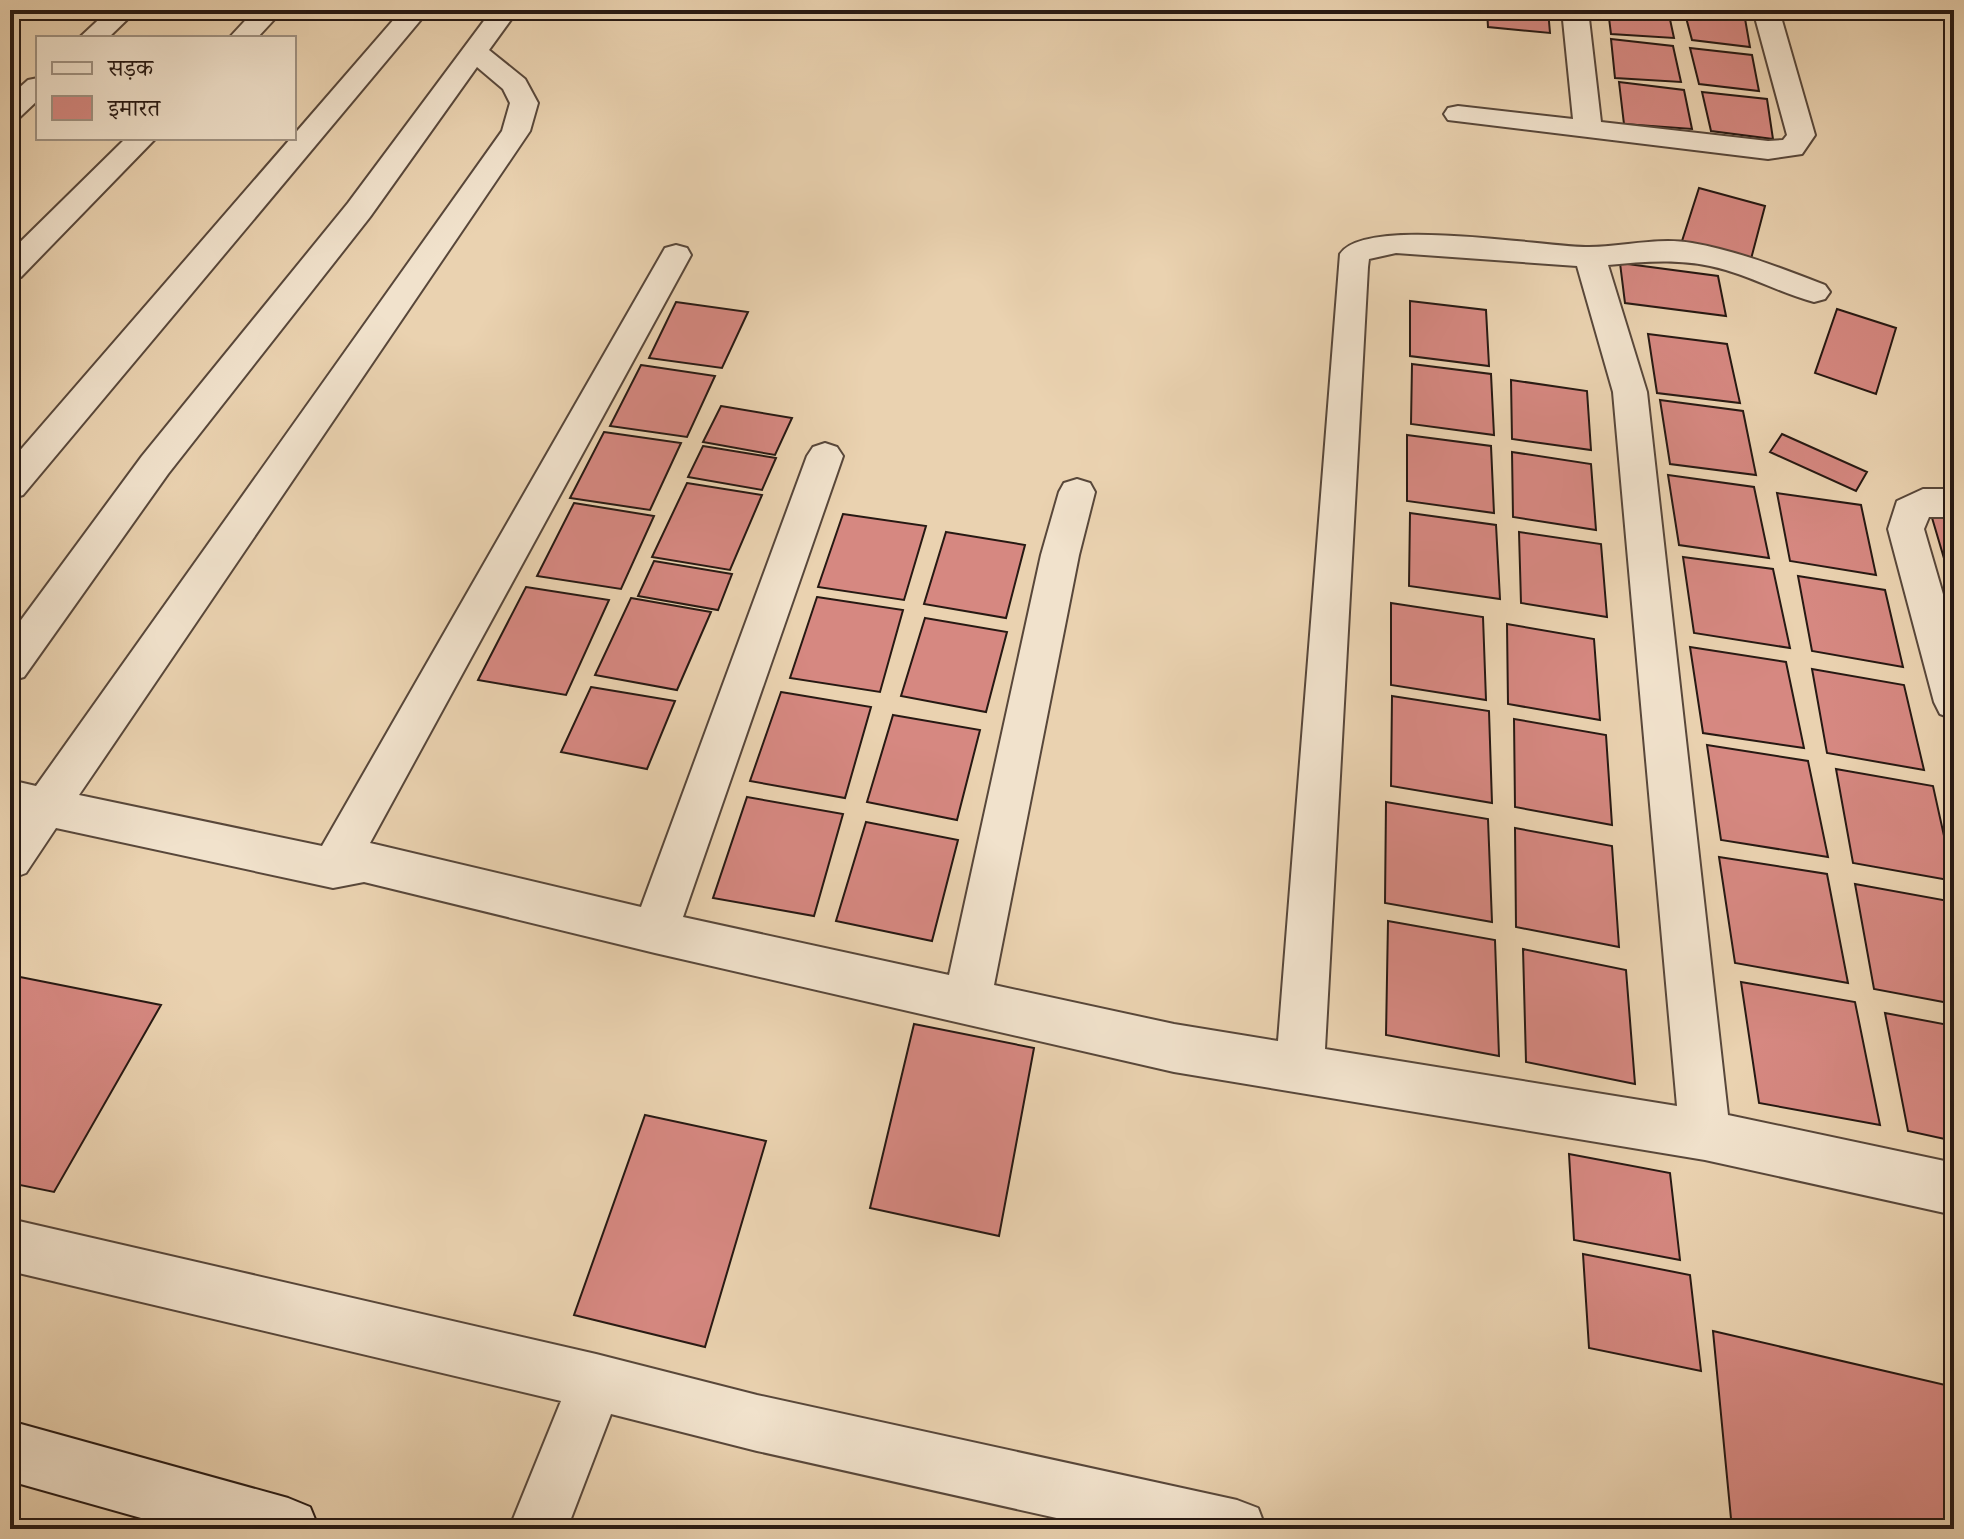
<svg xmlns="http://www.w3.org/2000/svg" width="1964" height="1539" font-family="'Libre Caslon Text','Noto Serif Devanagari',serif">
	<rect width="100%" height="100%" fill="#ead2b0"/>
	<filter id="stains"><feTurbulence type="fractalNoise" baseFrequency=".0025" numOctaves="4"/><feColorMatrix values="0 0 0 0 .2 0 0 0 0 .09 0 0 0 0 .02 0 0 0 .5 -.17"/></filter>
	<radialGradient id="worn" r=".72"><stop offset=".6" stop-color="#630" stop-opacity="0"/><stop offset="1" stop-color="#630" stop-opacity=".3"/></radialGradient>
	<!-- building -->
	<path fill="#d68881" stroke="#271913" stroke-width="2" d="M1487 10H1548L1550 33 1488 27Z
		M1608 10H1668L1674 38 1611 34Z
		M1684 10 1744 13 1750 47 1692 40Z
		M1611 39 1673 46 1681 82 1615 78Z
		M1690 48 1752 55 1759 91 1699 84Z
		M1619 82 1684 90 1692 129 1624 124Z
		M1702 92 1767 99 1773 139 1711 131Z
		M1699 188 1765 206 1751 259 1682 241Z
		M1620 263 1718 276 1726 316 1625 303Z
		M1410 301 1486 310 1489 366 1410 356Z
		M676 302 748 312 722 368 649 358Z
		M1837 309 1896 328 1876 394 1815 373Z
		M1648 334 1727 344 1740 403 1657 393Z
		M1412 364 1491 374 1494 435 1411 424Z
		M641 365 715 376 687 437 610 426Z
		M1511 380 1587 391 1591 450 1512 439Z
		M1660 400 1743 411 1756 475 1670 464Z
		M721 406 792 418 775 455 703 442Z
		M604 432 681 443 650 510 570 498Z
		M1782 434 1867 472 1856 491 1770 452Z
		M1407 435 1491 446 1494 513 1407 501Z
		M703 446 776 458 762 490 688 477Z
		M1512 452 1591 464 1596 530 1513 517Z
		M1668 475 1754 487 1769 558 1679 545Z
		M687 483 762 495 730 570 652 557Z
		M1777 493 1861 505 1876 575 1790 561Z
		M574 503 654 516 621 589 537 576Z
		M1930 511 1954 514V566L1946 565Z
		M1410 513 1496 525 1500 599 1409 586Z
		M843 514 926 526 904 600 818 587Z
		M946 532 1025 545 1006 618 924 604Z
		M1519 532 1601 544 1607 617 1521 603Z
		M1683 557 1773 569 1790 648 1694 633Z
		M654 561 732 574 718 610 638 596Z
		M1798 576 1885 590 1903 667 1812 651Z
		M526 587 609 600 566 695 478 680Z
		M817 597 903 610 880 692 790 678Z
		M631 598 711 612 677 690 595 675Z
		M1391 603 1483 617 1486 700 1391 685Z
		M925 618 1007 632 986 712 901 696Z
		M1507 624 1594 639 1600 720 1508 704Z
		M1690 647 1786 662 1804 748 1703 733Z
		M1812 669 1904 685 1924 770 1827 753Z
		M591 687 675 701 647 769 561 752Z
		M781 692 871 707 845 798 750 781Z
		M1392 696 1489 711 1492 803 1391 786Z
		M893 715 980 730 957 820 867 802Z
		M1514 719 1606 735 1612 825 1515 807Z
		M1707 745 1808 761 1828 857 1721 840Z
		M1836 769 1933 786 1954 881 1853 863Z
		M747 797 843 814 814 916 713 898Z
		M1386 802 1488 819 1492 922 1385 903Z
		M866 822 958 840 932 941 836 921Z
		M1515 828 1612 846 1619 947 1516 927Z
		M1719 857 1827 874 1848 983 1735 963Z
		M1855 884 1954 902V1004L1874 989Z
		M1388 921 1495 940 1499 1056 1386 1035Z
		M1523 949 1626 970 1635 1084 1526 1062Z
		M10 975 161 1005 54 1192 10 1183Z
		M1741 982 1855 1002 1880 1125 1759 1103Z
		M1885 1013 1954 1026V1141L1908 1131Z
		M914 1024 1034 1048 999 1236 870 1208Z
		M645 1115 766 1141 705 1347 574 1315Z
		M1569 1154 1670 1173 1680 1260 1574 1240Z
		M1583 1254 1690 1275 1701 1371 1589 1348Z
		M1713 1331 1954 1387V1529H1732Z"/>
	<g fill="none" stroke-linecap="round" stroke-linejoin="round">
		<defs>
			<path id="street" d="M109 10H137L108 38H79Z
				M255 10H283L257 38H229Z
				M402 10H429L23 495 10 499V462Z
				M492 10H518L489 50 525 79 538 103 530 131 79 795 322 846 661 255 665 248 676 245 687 248 691 255 370 843 641 907 807 456 813 447 825 443 837 447 843 456 683 917 949 975 1041 555 1059 492 1064 483 1077 479 1090 483 1095 492 1079 555 994 985 1174 1024 1278 1041 1340 254C1365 215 1541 247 1589 247 1623 247 1657 237 1692 243 1738 251 1781 268 1825 285L1830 292 1825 299 1814 302C1784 294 1756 279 1726 270 1686 258 1648 261 1608 265L1647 392 1728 1115 1954 1163V1215L1705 1160 1174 1072 655 953 364 882 333 888 56 828 26 873 10 879V823L13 818H10V780L36 786 502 131 510 103 503 89 477 67 370 217 168 474 24 677 10 681V635L142 456 348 203ZM1396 253 1577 266 1613 392 1677 1106 1325 1049 1368 267 1369 259Z
				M1562 10H1588L1601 122 1768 141 1783 140 1787 135 1753 10H1779L1815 135 1802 154 1768 159 1448 120 1444 114 1448 108 1458 106 1573 119Z
				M38 78V100L20 117 10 119V96L28 80Z
				M126 138H156L21 277 10 280V252Z
				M1923 489H1954V517H1929L1924 529 1954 632V719L1940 714 1934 702 1888 529 1897 501Z
				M10 1219 596 1354 757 1395 1237 1500 1258 1508 1266 1529H1106L757 1451 611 1414 567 1529H509L561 1401 10 1271Z"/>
			<path id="secondary" d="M10 1421 288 1498 310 1507 319 1529H180L10 1481Z"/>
		</defs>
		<!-- street casing -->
		<use href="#street" stroke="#58473a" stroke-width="4"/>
		<!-- secondary casing -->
		<use href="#secondary" stroke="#271913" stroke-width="4"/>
		<!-- street -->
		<use href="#street" fill="#f1e2cc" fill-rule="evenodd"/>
		<!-- secondary -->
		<use href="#secondary" fill="#f1e2cc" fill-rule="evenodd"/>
	</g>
	<!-- margin -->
	<rect width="1964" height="1539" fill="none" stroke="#ead2b0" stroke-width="40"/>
	<rect x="12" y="12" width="1940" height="1515" fill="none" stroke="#271913" stroke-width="4"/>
	<rect x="20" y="20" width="1924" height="1499" fill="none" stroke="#271913" stroke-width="2"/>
	<!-- legend -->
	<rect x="36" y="36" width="260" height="104" fill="#f1e2cc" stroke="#a09282" stroke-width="2"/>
	<rect x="52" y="62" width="40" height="12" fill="#f1e2cc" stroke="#a09282" stroke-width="2"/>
	<text x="108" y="76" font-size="24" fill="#271913">सड़क</text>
	<rect x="52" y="96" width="40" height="24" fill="#d68881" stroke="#a09282" stroke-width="2"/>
	<text x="108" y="116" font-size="24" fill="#271913">इमारत</text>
	<rect width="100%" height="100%" filter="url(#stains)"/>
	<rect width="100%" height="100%" fill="url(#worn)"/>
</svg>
